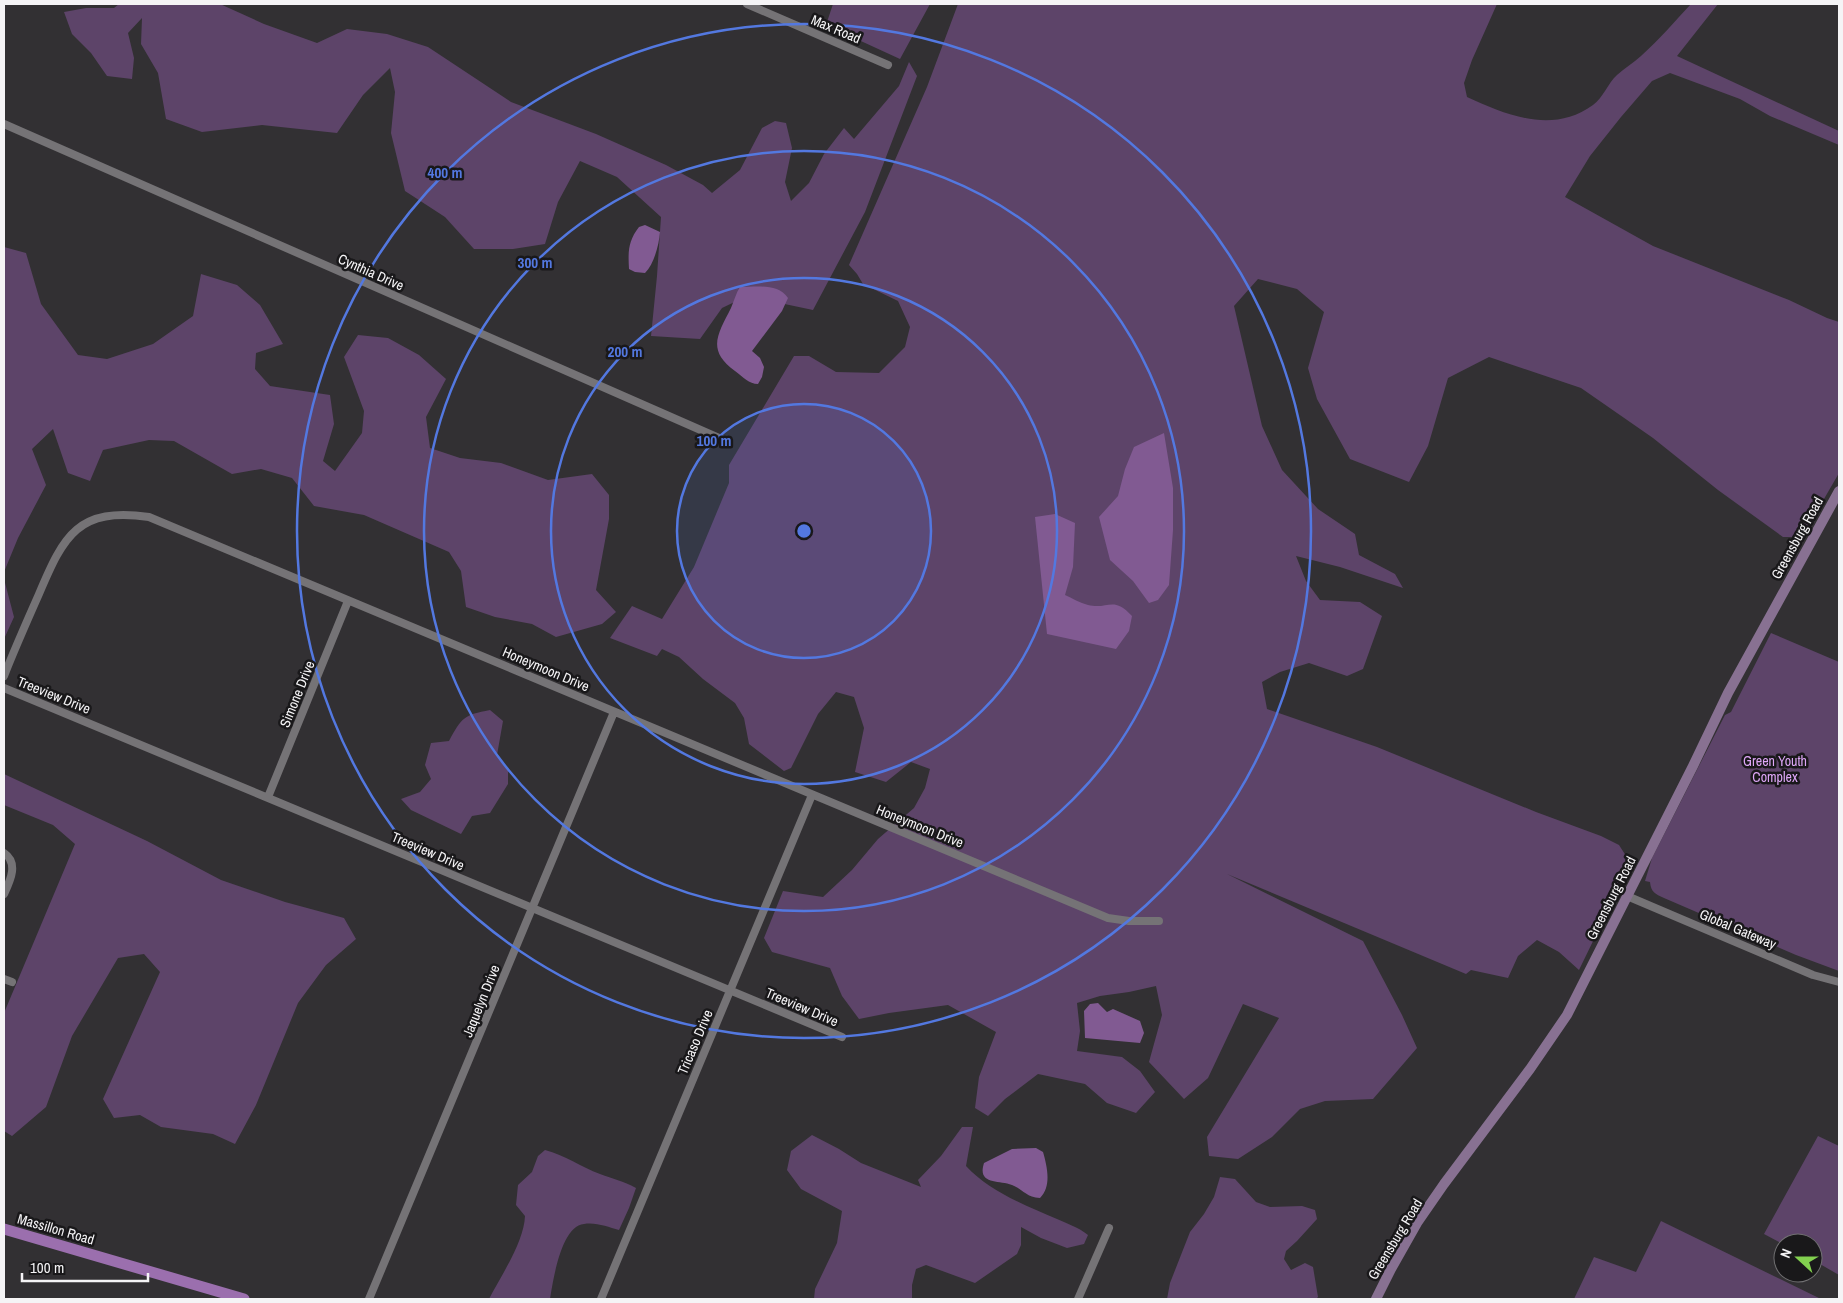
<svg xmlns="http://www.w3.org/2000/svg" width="1843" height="1303" font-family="'Archivo Narrow',sans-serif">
	<rect width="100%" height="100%" fill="#323033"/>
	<!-- green -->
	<path fill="#5d4469" d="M119 4H220L264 24 317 43 347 29 387 34 428 47 511 102 596 134 666 165 703 185 712 193 740 170 762 128 775 121 786 123 792 148 785 182 791 201 809 183 824 154 844 128 854 139 899 86 909 62 917 76 865 212 813 310 747 296 722 308 700 339 651 336 657 276 661 217 617 177 580 161 558 202 545 244 513 249H474L445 217 405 191 391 133 395 92 390 68 363 95 337 133 262 125 202 132 166 119 158 73 141 44 142 18 128 33 134 58 132 79 107 76 91 53 72 34 64 12 86 8H114Z
		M833 4H930L900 59 826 25Z
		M958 4H1497L1472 60 1464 83 1467 97C1508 116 1553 134 1593 105 1603 98 1608 83 1617 75 1625 68 1633 63 1641 56 1659 40 1675 21 1691 4H1718L1677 56 1839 131V145L1770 116 1740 99 1670 73 1652 81 1621 117 1590 156 1565 197 1653 246 1789 300 1827 318 1839 322V473L1802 537H1783L1718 490 1653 438 1581 388 1489 357 1448 378 1428 446 1409 482 1350 459 1317 399 1308 368 1324 312 1297 289 1258 279 1234 306 1262 426 1282 470 1318 509 1355 534 1359 555 1395 574 1403 588 1340 567 1296 556 1306 581 1320 600 1360 602 1382 616 1363 669 1347 676 1309 663 1280 672 1262 682 1267 709 1377 747 1536 812 1601 836 1619 845 1628 859 1613 900 1579 970 1559 952 1537 940 1518 956 1508 978 1471 970 1466 974 1227 874 1363 941 1402 1015 1417 1048 1373 1099 1325 1101 1300 1109 1272 1137 1238 1159 1209 1156 1207 1137 1279 1018 1243 1004 1208 1078 1184 1099 1149 1062 1162 1015 1156 986 1129 992 1100 996 1077 1003 1080 1031 1077 1051 1122 1057 1140 1071 1155 1092 1136 1113 1107 1103 1085 1084 1038 1074 1005 1099 988 1116 975 1108 979 1077 996 1032 948 1005 889 1013 859 1019 842 996 830 968 772 952 764 938 783 891 823 897 852 870 878 839 914 808 925 788 930 769 911 762 886 782 855 772 864 728 854 697 836 692 818 714 791 768 784 771 749 744 744 718 735 703 703 679 679 657 662 649 657 656 610 638 632 606 662 619 694 567 729 483V465L794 356H809L836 372 879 373 905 347 910 327 898 301 863 284 857 274 849 265 927 87Z
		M4 247 26 253 41 304 78 355 107 359 153 344 193 316 201 274 237 285 260 305 283 344 256 353 255 369 270 386 330 395 334 424 323 461 335 471 362 433 364 411 344 357 358 335 388 338 419 355 446 379 426 417 430 448 460 458 501 463 548 480 592 474 609 495V519L596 590 616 612 602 624 556 637 532 624 495 617 466 607 461 571 449 552 364 515 314 506 292 478 261 469 232 474 174 441 149 440 103 450 90 481 68 473 53 429 32 449 46 485 18 538 4 572Z
		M4 579 14 617 4 639Z
		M1771 633 1839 662V971L1796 955 1664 898C1655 894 1651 892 1650 882L1645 881 1652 858 1725 715 1731 712Z
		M490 710 503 721 497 755 508 771V784L490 813 472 816 461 834 411 810 401 799 420 792 431 779 425 765 431 743 449 741C462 717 464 715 490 710Z
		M4 774 147 841 221 880 285 902 344 918 356 939 326 965 298 1003 256 1105 235 1144 213 1134 161 1127 140 1115 114 1118 103 1099 160 972 144 954 118 958 72 1036 46 1107 12 1136 4 1131V1013L75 844 53 825 4 805Z
		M962 1127H973L966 1166C989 1191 1026 1206 1057 1219 1068 1224 1078 1227 1088 1235L1084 1244 1067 1248 1041 1238 1021 1227V1245L1017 1254 975 1283 926 1265 916 1269 912 1285V1299H814L815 1289 837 1243 842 1211 801 1189 787 1170 791 1151 812 1135 839 1149 861 1163 921 1187 918 1180 941 1156Z
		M1818 1136 1839 1146V1275L1813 1260V1243L1783 1244 1764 1234Z
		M545 1150C565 1155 581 1167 600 1174 613 1179 623 1181 636 1188L629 1208 619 1230C608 1227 596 1222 584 1224 561 1226 553 1281 550 1299H489C501 1276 524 1242 525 1216L516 1205 518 1185 532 1172 538 1156Z
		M1220 1177 1235 1179 1256 1202 1270 1207 1302 1206 1315 1210 1317 1219 1297 1241 1286 1251 1284 1259 1291 1270 1305 1263 1313 1267 1318 1297 1316 1299H1167L1170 1283 1190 1232 1204 1214 1214 1197Z
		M1661 1221 1821 1299H1574L1594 1257 1636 1272Z"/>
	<!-- water -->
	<path fill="#815a92" d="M645 225 660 232C659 245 654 264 645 273L635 272 629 269C628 252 628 241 639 227Z
		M740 287C756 287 778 283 788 298L782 311 752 351 760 358 764 367 762 377 758 384C749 384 743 377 735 371 706 350 718 334 731 308 734 301 736 293 740 287Z
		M1164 433 1173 488V530L1169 585 1158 600 1149 603 1133 581 1110 560 1099 517 1118 496 1125 469 1134 447Z
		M1055 514 1075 523 1073 567 1065 595C1072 598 1080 603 1088 605 1108 610 1113 595 1132 616L1129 631 1116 649 1047 634 1035 517Z
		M1098 1003 1107 1012 1113 1009 1140 1021 1144 1033 1140 1043 1085 1038 1084 1011 1090 1004Z
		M1036 1148 1043 1152C1047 1166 1052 1186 1040 1198 1025 1197 1023 1189 1012 1185 998 1180 977 1185 984 1163L1012 1149Z"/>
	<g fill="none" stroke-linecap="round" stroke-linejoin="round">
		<!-- minor -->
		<path stroke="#757376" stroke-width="8" d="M747 4 888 65
			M4 124 728 442
			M4 676C15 648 27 621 39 594 64 535 78 507 149 517L1108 918 1129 921H1159
			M4 688 842 1037
			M268 797 348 601
			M4 853C19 863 10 881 4 894
			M1627 896 1813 975 1839 982
			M4 979 12 982
			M369 1299 614 712
			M601 1299 812 795
			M1078 1299 1109 1228"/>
		<!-- secondary -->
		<path stroke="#887192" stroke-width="10" d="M1376 1299 1391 1269 1417 1223 1444 1184 1530 1069 1567 1015 1693 766 1728 693 1839 491"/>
		<!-- primary -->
		<path stroke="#9b6fae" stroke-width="11" d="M4 1229 244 1299"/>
	</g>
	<!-- distance rings -->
	<circle cx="804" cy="531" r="127" fill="#5378e0" fill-opacity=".12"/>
	<g fill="none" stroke="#5378e0" stroke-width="2.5">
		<circle cx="804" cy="531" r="127"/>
		<circle cx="804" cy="531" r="253"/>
		<circle cx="804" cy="531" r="380"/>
		<circle cx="804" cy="531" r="507"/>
	</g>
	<g text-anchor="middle" stroke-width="5" stroke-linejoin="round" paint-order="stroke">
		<!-- street labels -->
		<g font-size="14" fill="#f5f4f6" stroke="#19181a">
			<text transform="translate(836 29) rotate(23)" y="5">Max Road</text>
			<text transform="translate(371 272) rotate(24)" y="5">Cynthia Drive</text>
			<text transform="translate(1797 538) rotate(-61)" y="5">Greensburg Road</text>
			<text transform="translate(546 669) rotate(23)" y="5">Honeymoon Drive</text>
			<text transform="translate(297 694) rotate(-68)" y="5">Simone Drive</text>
			<text transform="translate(54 695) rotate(22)" y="5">Treeview Drive</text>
			<text transform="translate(920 826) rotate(22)" y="5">Honeymoon Drive</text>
			<text transform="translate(428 851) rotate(23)" y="5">Treeview Drive</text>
			<text transform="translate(1611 898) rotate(-63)" y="5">Greensburg Road</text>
			<text transform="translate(1738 929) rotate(23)" y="5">Global Gateway</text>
			<text transform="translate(481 1001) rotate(-68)" y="5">Jaquelyn Drive</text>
			<text transform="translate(802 1007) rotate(23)" y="5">Treeview Drive</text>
			<text transform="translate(695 1042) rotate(-67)" y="5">Tricaso Drive</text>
			<text transform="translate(56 1229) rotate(16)" y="5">Massillon Road</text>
			<text transform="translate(1395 1239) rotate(-59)" y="5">Greensburg Road</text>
		</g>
		<!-- park labels -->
		<g font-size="14" fill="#dfa7f8" stroke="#19181a">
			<text x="1775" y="766">Green Youth<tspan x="1775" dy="16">Complex</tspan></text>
		</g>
	</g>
	<circle cx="804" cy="531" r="8" fill="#5378e0" stroke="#19181a" stroke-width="2.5"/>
	<g font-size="15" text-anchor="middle" font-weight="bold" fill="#5378e0" stroke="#19181a" stroke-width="5" stroke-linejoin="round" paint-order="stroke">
		<text x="445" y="178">400 m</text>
		<text x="535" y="268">300 m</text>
		<text x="625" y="357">200 m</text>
		<text x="714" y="446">100 m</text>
	</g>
	<!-- border -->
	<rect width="1843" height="1303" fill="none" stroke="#f5f4f6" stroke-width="10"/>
	<!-- north arrow -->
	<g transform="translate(1798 1258) rotate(291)"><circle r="24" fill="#19181a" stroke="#717072"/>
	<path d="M0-4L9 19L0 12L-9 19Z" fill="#82d04f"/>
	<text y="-8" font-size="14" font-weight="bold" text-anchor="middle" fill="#f5f4f6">N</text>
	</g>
	<!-- scale -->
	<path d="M22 1273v8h126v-8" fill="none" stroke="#f5f4f6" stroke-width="2.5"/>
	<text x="30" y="1273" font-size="15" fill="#f5f4f6" stroke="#19181a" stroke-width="4" paint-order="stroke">100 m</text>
</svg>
